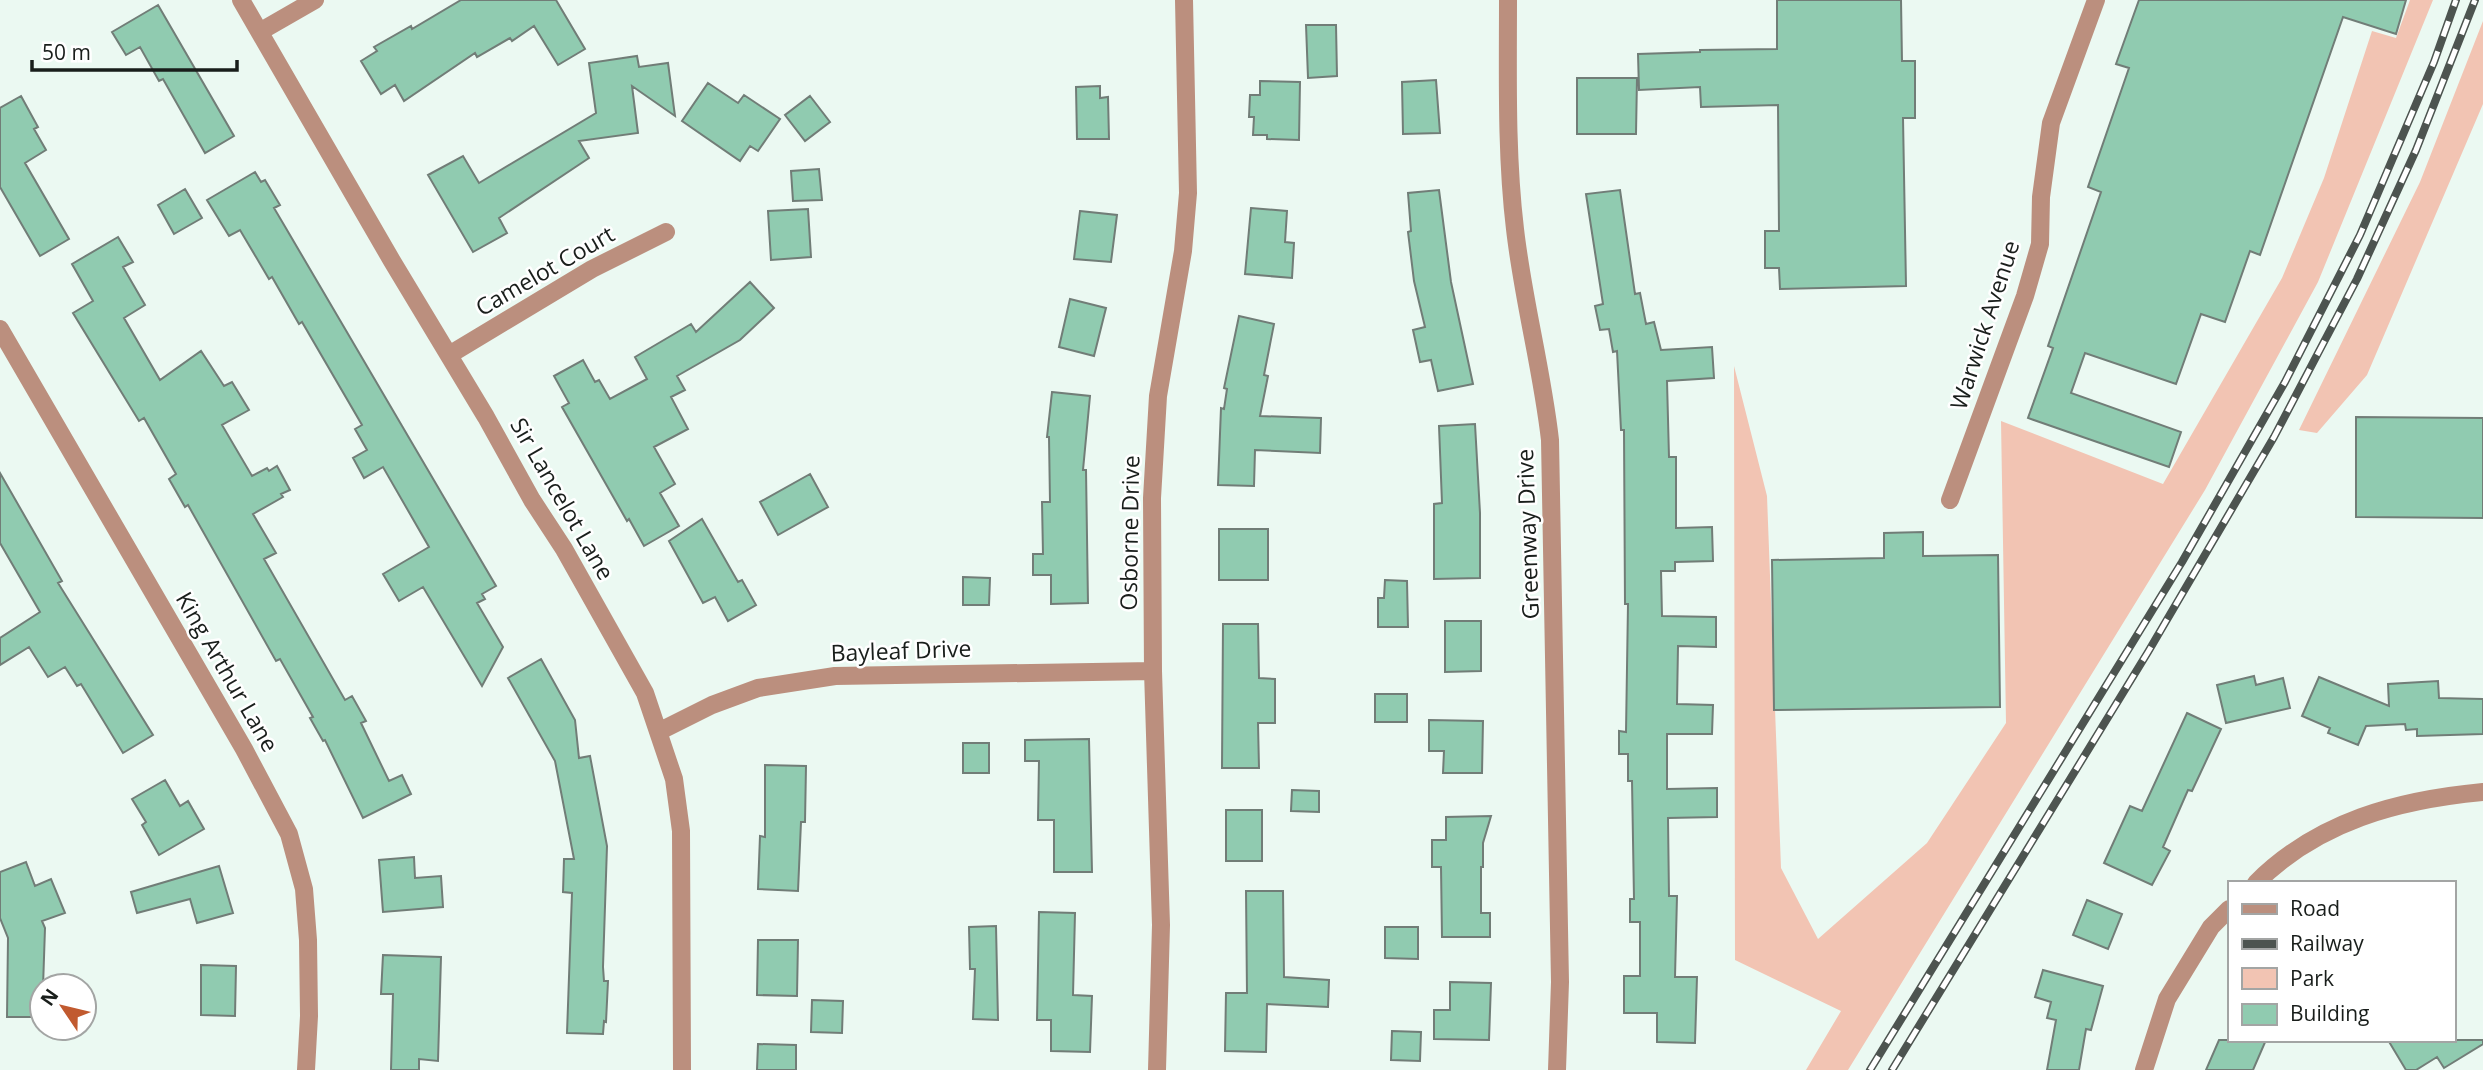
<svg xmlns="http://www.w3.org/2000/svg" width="2483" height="1070" font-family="'Open Sans',sans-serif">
	<rect width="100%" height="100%" fill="#ebf9f2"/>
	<!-- green -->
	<path fill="#f2c4b3" d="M2410 0H2433L2318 282 2205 490 1848 1070H1806L1841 1011 1735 960 1734 366 1767 496 1781 868 1818 939 1927 843 2006 723 2001 421 2163 484 2282 278 2324 178 2372 31 2396 38Z
		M2483 21V104L2367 375 2317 433 2299 430 2420 182Z"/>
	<!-- building -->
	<path fill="#90cbb0" stroke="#717d77" stroke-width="2" d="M461 0H556L585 49 558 65 534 26 512 41 510 38 477 57 475 53 404 101 395 85 381 94 361 61 377 51 374 47 411 26 412 29Z
		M1777 0H1901L1902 61H1915V118H1903L1906 286 1780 289 1779 268H1765V231H1779L1778 105 1701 107 1700 87 1639 90 1638 54 1700 52V50L1777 49Z
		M2139 0H2406L2396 34 2343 17 2260 255 2250 251 2225 322 2201 314 2176 384 2085 353 2071 393 2181 432 2169 467 2028 418 2053 348 2048 346 2101 192 2088 187 2129 68 2116 64Z
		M158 5 234 136 205 153 163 79 159 81 140 47 126 55 112 32Z
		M1306 25H1336L1337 76 1308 78Z
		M637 56 639 67 668 63 675 116 632 86 638 133 579 141 589 158 499 218 507 233 473 252 428 175 463 156 479 183 596 113 589 63Z
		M1577 78H1637L1636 134H1577Z
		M1436 80 1440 133 1403 134 1402 82Z
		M1260 81 1300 82 1299 140 1267 139V135H1253L1254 117H1249L1250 95H1260Z
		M708 83 738 103 744 95 780 119 758 151 750 146 740 161 682 121Z
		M1100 86V98L1108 97 1109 139H1077L1076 87Z
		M21 96 38 127 34 129 46 150 25 163 69 239 40 256 0 187V108Z
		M810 96 830 122 805 141 785 115Z
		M819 169 822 200 793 201 791 171Z
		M255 172 261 182 265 180 280 205 274 208 287 230 496 586 482 594 485 599 477 603 503 647 482 686 423 587 399 601 383 574 429 547 383 467 364 478 353 458 367 450 355 429 362 425 302 322 299 324 272 277 269 279 240 230 229 236 207 200Z
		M185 189 202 218 174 234 158 205Z
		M1439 190 1451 282 1473 384 1438 391 1431 360 1420 362 1413 330 1425 327 1414 281 1408 232 1411 231 1408 193Z
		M1620 190 1635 294 1640 293 1646 324 1654 322 1661 350 1712 347 1714 378 1667 381 1669 457H1676V528L1712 527 1713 561 1675 562V571H1661L1662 616 1716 617V647L1678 646 1677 704 1713 705 1712 734H1667V789L1717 788V817L1668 818 1669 896H1677L1675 977H1697L1695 1043 1657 1042V1013H1624V976H1640V922H1630V899H1634L1632 781H1628V754H1619V731L1626 732 1628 604H1625L1624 430H1621L1617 351 1613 352 1609 329 1600 330 1595 306 1603 304 1586 194Z
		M1251 208 1287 211 1285 242 1294 243 1292 278 1245 274Z
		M808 209 811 257 771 260 768 211Z
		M1080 211 1117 215 1111 262 1074 259Z
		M118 237 133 262 123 267 145 305 124 318 160 380 201 351 224 386 232 382 249 410 222 425 252 476 267 468 269 471 277 466 290 490 281 494 283 497 253 514 276 553 264 559 345 700 352 696 366 721 361 723 389 781 402 775 411 794 363 818 325 740 323 741 310 718 313 717 280 659 276 661 188 505 185 507 169 479 176 474 144 418 139 421 73 313 93 301 72 264Z
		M750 282 774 308 740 340 677 376 685 390 671 397 688 429 654 447 675 484 660 493 679 526 644 546 629 519 627 521 562 407 569 403 554 376 583 360 595 382 599 380 610 399 647 379 635 357 691 324 696 332Z
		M1070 299 1106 308 1094 356 1059 347Z
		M1239 316 1274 324 1264 375 1268 376 1260 416 1321 418 1320 453 1255 450 1254 486 1218 485 1221 408 1224 409 1227 389 1224 388Z
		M1052 392 1090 396 1083 470H1086L1088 603 1051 604V575H1033V554H1043L1042 502H1050L1049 437H1047Z
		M2356 417 2483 418V518L2356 517Z
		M1475 424 1480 513V578L1434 579V504L1442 503 1439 426Z
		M0 473 62 581 58 583 153 735 123 753 81 684 77 686 65 667 48 677 29 647 0 665V638L40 612 0 543Z
		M810 474 828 507 778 535 760 502Z
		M702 519 738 582 742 580 756 605 728 621 715 597 703 603 669 541Z
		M1219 529H1268V580H1219Z
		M1923 532V556L1998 555 2000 707 1774 710 1772 560 1884 558V533Z
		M963 577 990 578 989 605H963Z
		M1385 580 1407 581 1408 627H1378V598H1384Z
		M1445 621H1481V671L1445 672Z
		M1223 624H1258L1259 678 1275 679V723H1258L1259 768H1222Z
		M541 659 575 720 579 758 590 756 607 846 603 967 604 981H608L606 1022 604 1021 603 1034 567 1033 572 893 563 892 564 859H574L555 761 508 678Z
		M2254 676 2256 685 2283 678 2290 708 2226 723 2217 685Z
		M2319 677 2389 706 2388 684 2438 681 2439 698 2483 699V734L2417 736V729L2406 730 2405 724 2366 726 2358 745 2328 733 2330 728 2302 716Z
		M1375 694H1407V722H1375Z
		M2187 713 2221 729 2192 791 2188 790 2163 847 2170 851 2152 885 2104 863 2130 806 2142 811Z
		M1429 720 1483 721 1482 773H1443L1444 751H1429Z
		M1089 739 1092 872H1054V820H1038L1039 761H1025V740Z
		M963 743H989V773H963Z
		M765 765 806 766 805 822H801L798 891 758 889 760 836 765 837Z
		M165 780 180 806 188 801 204 829 159 855 142 825 146 822 132 799Z
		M1292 790 1319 791V812L1291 811Z
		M1226 810H1262V861H1226Z
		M1491 816 1483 843V867H1481V913H1490V937H1442L1441 867H1432V840H1446V817Z
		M414 857 415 878 441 876 443 907 383 912 379 860Z
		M26 862 35 886 51 879 65 913 42 921 45 928 42 1017H7L8 938 0 918V872Z
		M219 866 233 913 197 923 190 899 137 913 131 892Z
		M1246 891H1283L1284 977 1329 980 1328 1007 1267 1004 1266 1052 1225 1051 1226 993H1247Z
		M2087 900 2122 914 2108 949 2073 935Z
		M1039 912 1075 913 1073 995 1092 996 1090 1052 1051 1051V1020H1037Z
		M996 926 998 1020 973 1019 975 969H970L969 927Z
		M1385 927H1418V959L1385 958Z
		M758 940H798L797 996 757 995Z
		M383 955 441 957 438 1061 419 1059V1070H391L393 994H381Z
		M201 965 236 966 235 1016 201 1015Z
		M2043 970 2103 986 2091 1030 2086 1029 2079 1070H2047L2056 1020 2047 1018 2051 1002 2035 997Z
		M1450 982 1491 983 1489 1040 1434 1039V1010H1450Z
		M812 1000 843 1001 842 1033 811 1032Z
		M1392 1031 1421 1032 1420 1061 1391 1060Z
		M2219 1040H2266L2253 1070H2206Z
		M2388 1040H2483V1044L2444 1068 2437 1057 2416 1070H2406Z
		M758 1044 796 1045V1070H757Z"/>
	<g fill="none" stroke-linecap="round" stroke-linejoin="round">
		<!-- street -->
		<path stroke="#bb8f7e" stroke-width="18" d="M241 0 392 261 486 417 532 500 564 549 645 693 674 779 681 831 682 1070
			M1508 0C1508 76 1506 154 1515 229 1523 300 1542 369 1550 440L1560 982 1557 1070
			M261 31 315 0
			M0 329 244 749 289 834 304 889 308 940 309 1016 306 1070
			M449 355 592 269 666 232
			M1950 500 2025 296 2040 244 2041 197 2051 123 2096 0
			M660 731 712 705 758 688 835 676 1153 671
			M2256 883C2318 821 2398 800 2483 792
			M1157 1070 1161 925 1153 671 1152 498 1158 396 1183 251 1188 193 1184 0
			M2144 1070 2167 999 2211 927 2229 909"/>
		<defs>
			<path id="rail" d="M1870 1070 2182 562 2285 382 2360 235 2434 62 2456 0
				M1892 1070 2148 652 2274 437 2357 279 2416 150 2475 0"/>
		</defs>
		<!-- rail casing -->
		<use href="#rail" stroke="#4d5450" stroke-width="8"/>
		<!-- rail -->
		<use href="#rail" stroke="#fff" stroke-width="5" stroke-dasharray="16" stroke-linecap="butt"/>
	</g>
	<g text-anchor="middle" stroke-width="5" stroke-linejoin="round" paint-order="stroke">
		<!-- street labels -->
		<g font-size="23" fill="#191e1b" stroke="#fff">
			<text transform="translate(545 271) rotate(-30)" y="8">Camelot Court</text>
			<text transform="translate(1985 325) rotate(-72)" y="8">Warwick Avenue</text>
			<text transform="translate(562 499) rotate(60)" y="8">Sir Lancelot Lane</text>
			<text transform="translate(1130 533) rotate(-89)" y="8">Osborne Drive</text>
			<text transform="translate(1528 534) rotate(-92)" y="8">Greenway Drive</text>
			<text transform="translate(901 651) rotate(-2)" y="8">Bayleaf Drive</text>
			<text transform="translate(227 672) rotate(60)" y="8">King Arthur Lane</text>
		</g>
	</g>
	<!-- legend -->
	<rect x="2228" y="881" width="228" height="161" fill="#ffffff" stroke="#a3a5a4" stroke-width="2"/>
	<rect x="2242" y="904" width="35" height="10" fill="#bb8f7e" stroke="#a3a5a4" stroke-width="2"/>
	<text x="2290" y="916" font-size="21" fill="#191e1b">Road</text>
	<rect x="2242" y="939" width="35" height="10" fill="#4d5450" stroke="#a3a5a4" stroke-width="2"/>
	<text x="2290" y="951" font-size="21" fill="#191e1b">Railway</text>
	<rect x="2242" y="968" width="35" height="21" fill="#f2c4b3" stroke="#a3a5a4" stroke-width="2"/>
	<text x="2290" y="986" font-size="21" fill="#191e1b">Park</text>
	<rect x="2242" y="1004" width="35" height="21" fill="#90cbb0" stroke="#a3a5a4" stroke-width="2"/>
	<text x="2290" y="1021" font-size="21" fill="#191e1b">Building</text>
	<!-- north arrow -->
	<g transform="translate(63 1007) rotate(305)"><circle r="33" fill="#ffffff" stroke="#a3a5a4" stroke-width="2"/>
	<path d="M0-5L12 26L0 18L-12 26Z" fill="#c15a2f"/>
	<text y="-10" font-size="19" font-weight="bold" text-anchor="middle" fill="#191e1b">N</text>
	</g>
	<!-- scale -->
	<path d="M32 60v10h205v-10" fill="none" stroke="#191e1b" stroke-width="3.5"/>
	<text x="42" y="60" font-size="21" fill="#191e1b" stroke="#ffffff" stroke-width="5" paint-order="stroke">50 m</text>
</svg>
